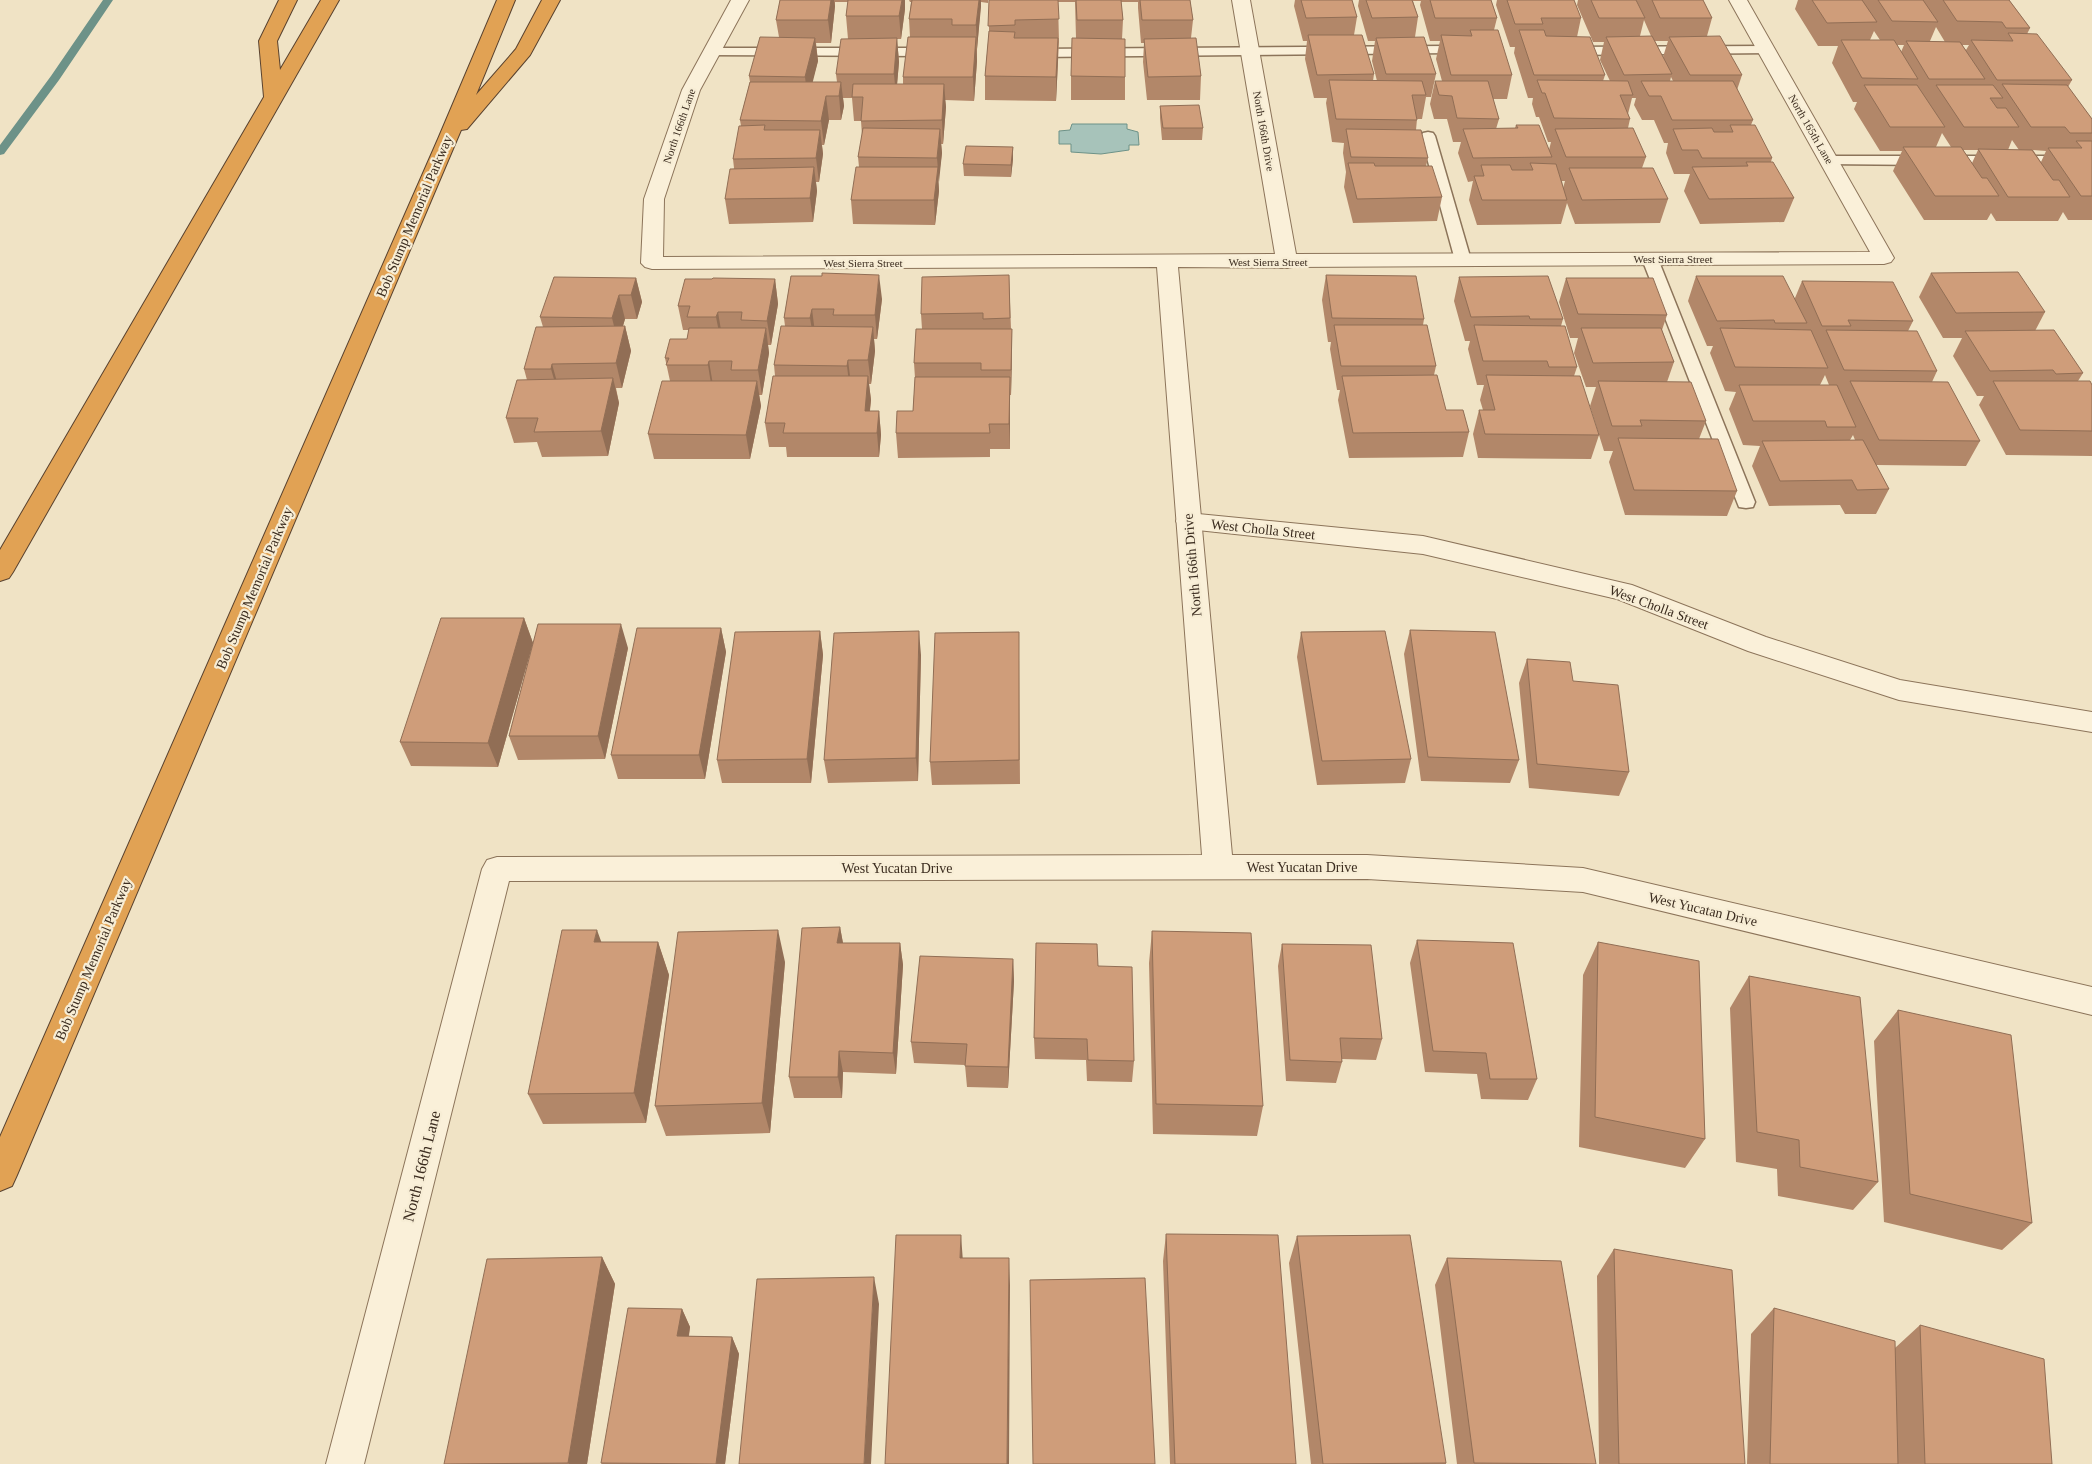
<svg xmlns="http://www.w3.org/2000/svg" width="2092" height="1464" font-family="'Times New Roman',serif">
	<rect width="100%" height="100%" fill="#f0e3c5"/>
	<!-- water -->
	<path fill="#a7c3ba" stroke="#6d9288" d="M1072 124H1127V129L1138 132 1139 145H1129V150L1101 154 1071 152V144H1059V131L1070 130Z"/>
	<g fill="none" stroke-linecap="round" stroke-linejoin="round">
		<!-- stream -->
		<path fill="#6d9288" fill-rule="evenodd" d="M103 0H113L59 80 4 154 0 155V145L51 76Z"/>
		<defs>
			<path id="service" d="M1446 46 1453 50 1451 53 1036 57 1029 53 1036 49Z
				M1765 46 1772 50 1770 53 1567 55 1560 51 1567 47Z
				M712 48H928L935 52 928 56 707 55 705 52Z
				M1428 132 1433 133 1435 136 1471 260 1469 263H1457L1455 260 1421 136 1423 133Z
				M1829 156H2048L2053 158 2056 161 2053 164 2048 166 1824 164 1821 161 1824 158Z
				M1650 254 1656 256 1658 259 1755 502 1753 507 1746 508 1739 507 1737 502 1642 259 1644 256Z"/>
			<path id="minor" d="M731 0H749L700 90 664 199 663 257 1275 254 1232 0H1250L1296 254 1870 252 1729 0H1747L1894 258 1891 262 1884 264 1293 267 1287 268 1178 267 1232 855H1367L1583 868 2092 987V1015L1583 892 1367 879 509 881 364 1464H326L482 869 487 860 497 857 1202 855 1157 267 652 269 645 267 641 263 644 199 682 90Z"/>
			<path id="tertiary" d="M1188 513 1423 536 1632 585 1766 637 1900 680 2092 712V732L1899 700 1748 651 1617 599 1423 554 1188 529 1179 527 1176 521 1179 515Z"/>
			<path id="motorway" d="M279 0H297L277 41 280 70 321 0H339L13 572 9 578 0 581V550L264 97 259 41Z
				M497 0H515L476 95 516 49 542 0H560L530 55 467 129 461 130 17 1175 12 1186 0 1191V1137L438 139Z"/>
		</defs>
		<!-- service casing -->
		<use href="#service" stroke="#8c745a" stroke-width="3"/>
		<!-- minor casing -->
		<use href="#minor" stroke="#8c745a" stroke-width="2"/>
		<!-- tertiary casing -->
		<use href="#tertiary" stroke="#8c745a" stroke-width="2"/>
		<!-- motorway casing -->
		<use href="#motorway" stroke="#59422f" stroke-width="2"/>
		<!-- service -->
		<use href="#service" fill="#faf0d9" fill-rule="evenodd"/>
		<!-- minor -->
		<use href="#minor" fill="#faf0d9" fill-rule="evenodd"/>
		<!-- tertiary -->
		<use href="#tertiary" fill="#faf0d9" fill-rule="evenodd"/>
		<!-- motorway -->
		<use href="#motorway" fill="#e1a254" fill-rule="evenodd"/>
	</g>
	<!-- wall -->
	<path fill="#b28769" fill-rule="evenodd" d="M780 0H905V9L901 39H897L899 62 897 84H903V77L910 37 909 19 911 2H910L909 0H988V3L981 2 977 49V61L974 101 945 100 946 107 943 144H941L942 153 938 182 939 191 935 225 853 224 851 200 859 167 858 157 862 135 861 121H854L852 98H843L844 106 841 120H829L824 145H822L823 154 819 182H816L817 191 813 222 729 224 725 199 734 168 733 159 741 126 740 120 750 82 749 76 779 37 776 20ZM835 2H848L846 16 848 39 836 74 837 82H812L818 61 816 43H831L835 6Z
		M989 0H1190L1193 20 1191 38 1201 76 1200 100H1147L1143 62 1144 43H1141L1138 8V2H1121L1123 20 1122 39 1125 77V100H1071V76L1076 38 1075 2H1058L1059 42 1056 101 985 100V76L989 32Z
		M1295 0H1352L1357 17 1354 35 1374 74 1373 81H1377L1372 61 1375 41H1368L1358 6 1359 0H1491L1497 18 1494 30 1512 75 1507 99H1493L1499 119 1496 129 1515 128 1516 125 1549 150 1551 142H1548L1539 117H1536L1532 104 1533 98H1528L1514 53 1515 47H1510L1496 5 1497 0H1574L1581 18 1577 37 1605 75 1603 81H1610L1600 60 1604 42H1593L1577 5 1578 0H1703L1712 18 1707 36 1742 75 1737 90 1753 120 1751 125 1772 158 1771 162 1794 198 1784 222 1700 224 1684 191 1690 174H1674L1666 153 1668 143H1664L1654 120H1642L1634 105 1636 98H1632L1628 114 1630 119 1628 128 1646 157 1642 168 1668 199 1660 223 1575 224 1567 203 1561 224 1477 225 1469 200 1473 181 1468 182 1458 153 1461 142H1453L1447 119H1434L1430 104 1435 81H1442L1436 59 1440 41H1430L1420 5 1421 1H1413L1418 17 1415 37 1436 74 1431 97H1426L1422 119H1417L1416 130 1428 158 1426 166 1442 197 1437 221 1353 223 1344 187 1346 172 1343 153 1344 143 1332 142 1326 103 1327 98H1314L1305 59 1307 41H1303L1294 6ZM1644 20 1651 36H1640ZM1655 41H1668L1663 57ZM1671 77 1673 81H1670ZM1562 181H1565L1563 188Z
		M1798 0H2009L2030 28 2027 34 2072 80 2068 87 2092 119V220H2068L2063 212 2058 221H1996L1991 213 1987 220H1924L1893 171 1902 151H1880L1854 109 1857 102H1853L1832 63 1838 46H1818L1795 9ZM1936 27 1945 42 1930 41ZM1874 31 1880 40H1870ZM1897 45H1904L1901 52ZM1962 45H1969L1966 50ZM1942 133 1951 147H1936ZM2012 140 2019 150H2008ZM1963 150H1978L1972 163ZM2033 150 2046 151 2041 162Z
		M1160 106 1203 128 1202 140H1162L1160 118Z
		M1013 147V159L1011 177 964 176 963 164Z
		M1931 273 2045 312 2035 331 2083 373 2078 381 2092 385V456L2006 455 1979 405 1984 396H1977L1953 356 1962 338H1943L1919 297Z
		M1009 275 1011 329H1012V353L1011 395H1010V449H990V457L898 458 896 433 913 411 915 378 914 363 922 329 921 314Z
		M1326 275 1424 319 1423 325 1436 366 1434 375 1446 410 1469 432 1463 457 1349 458 1338 400 1340 390H1337L1330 349 1331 342H1328L1322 300Z
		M791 276 882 299 877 339H874L875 351 871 384H869L871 400 870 411H879L881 435 879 457H787L786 447H769L765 423 775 376 774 365 785 326 784 318Z
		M1696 276 1795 298 1802 281 1913 321 1908 331 1937 371 1932 382 1980 441 1966 466 1876 465 1889 489 1876 514H1845L1840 505 1769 506 1752 466 1760 446 1743 445 1729 409 1736 392 1725 391 1710 353 1713 346H1707L1688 301ZM1825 375 1829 385H1820ZM1853 435 1855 440H1850Z
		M1459 277 1563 319 1561 326 1577 367 1574 376 1599 435 1591 459 1478 458 1473 434 1479 410H1483L1480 400 1484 385H1477L1468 349 1470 341H1465L1454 301Z
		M636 278 642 302 637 319H625L623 326H625L631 351 622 388H616L619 403 608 456 542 457 537 442 514 443 506 418 527 380 524 369 543 327 540 317Z
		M1566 278 1667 315 1662 330 1674 362 1667 382 1706 421 1699 439 1737 491 1727 516 1625 515 1609 462 1613 451H1604L1590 406 1596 387H1586L1574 353 1578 338H1570L1559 302Z
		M775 279 778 304 771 345H768L769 353 762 395H759L761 406 750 459H654L648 434 670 381 665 358 687 339 689 330H683L678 306Z
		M524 618 533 643 498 767 411 766 400 742Z
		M721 628 726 652 705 779H618L611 755Z
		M1410 630 1519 760 1510 783 1421 781 1404 654Z
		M820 631 823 655 811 783H722L717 760Z
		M1301 632 1411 759 1405 783 1317 785 1297 657Z
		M628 648 605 759 518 760 509 736Z
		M921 655 918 781 828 783 824 760Z
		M1019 657 1020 784 932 785 930 762Z
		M1527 659 1573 681 1629 772 1619 796 1529 788 1519 683Z
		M840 927 843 943H900L903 965 896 1074 843 1072 842 1098H794L789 1077Z
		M1152 931 1263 1106 1257 1136 1153 1134 1149 963Z
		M1417 940 1537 1079 1528 1100 1481 1099 1477 1074 1425 1072 1410 963Z
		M601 942H658L669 975 646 1123 543 1124 528 1094Z
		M1598 942 1705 1139 1685 1168 1579 1147 1583 975Z
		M1282 944 1382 1039 1376 1060 1342 1059V1062L1336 1083 1286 1081 1278 966Z
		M1013 959 1014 981 1008 1088 967 1087 965 1065 914 1063 911 1042Z
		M785 962 770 1133 666 1136 655 1106Z
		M1098 966 1134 1061 1132 1082 1087 1081 1086 1060 1035 1059 1034 1038Z
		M1749 976 1878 1182 1853 1210 1778 1196 1777 1169 1736 1162 1730 1008Z
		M1898 1010 2032 1223 2002 1250 1884 1222 1874 1041Z
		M1166 1234 1296 1464H1170L1163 1261Z
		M1297 1236 1446 1463V1464H1311L1289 1263Z
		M1614 1249 1745 1464H1599L1597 1276Z
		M602 1257 615 1284 587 1464H444Z
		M1447 1258 1596 1464H1457L1435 1285Z
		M1774 1308 1895 1348 1920 1325 2052 1464H1747L1751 1334Z
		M682 1309 690 1327 689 1336 732 1337 739 1354 725 1464H602L601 1463Z"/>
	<!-- shaded-wall -->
	<path fill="#916e55" d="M831 0H834L835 6 831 43 828 20Z
		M902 0H905V9L901 39 899 16Z
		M979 0H981V7L977 49 976 25Z
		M976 37 977 61 974 101 973 77Z
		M815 38 818 61 808 101 805 77Z
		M897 38 899 62 896 97 894 74Z
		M1058 38V61L1056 101V77Z
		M841 82 844 106 841 120 839 96Z
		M944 84 946 107 943 144 942 120Z
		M826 96 829 120 824 145 821 121Z
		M940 129 942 153 939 182 937 158Z
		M820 130 823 154 819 182 816 158Z
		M1013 147V159L1011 177V165Z
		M814 167 817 191 813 222 810 198Z
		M938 167 939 191 935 225 934 200Z
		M879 275 882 299 877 339 875 315Z
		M636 278 642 302 637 319 631 295Z
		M775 279 778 304 771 345 767 321Z
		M619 295 625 319 618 342 612 318Z
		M812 309 815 333 814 342 810 318Z
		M718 312 722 336 721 342 716 317Z
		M625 326 631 351 622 388 616 363Z
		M873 327 875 351 871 384 868 360Z
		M766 328 769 353 762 395 758 370Z
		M1012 329V353L1011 395V370Z
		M848 360 851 384 850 391 847 366Z
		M709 361 713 385 712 390 708 365Z
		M552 364 559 389 558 393 551 369Z
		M868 376 871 400 867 433 865 411Z
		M1010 377V449L1009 424Z
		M613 378 619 403 608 456 601 431Z
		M757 381 761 406 750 459 746 435Z
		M879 411 881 435 879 457 877 433Z
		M524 618 533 643 498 767 488 743Z
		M621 624 628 648 605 759 598 736Z
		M721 628 726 652 705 779 699 755Z
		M820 631 823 655 811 783 807 759Z
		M919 631 921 655 918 781 916 758Z
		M840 927 844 949 837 943Z
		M597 930 609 963 594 942Z
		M778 930 785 962 770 1133 762 1103Z
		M658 942 669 975 646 1123 634 1093Z
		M900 943 903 965 896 1074 893 1053Z
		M1013 959 1014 981 1008 1088V1067Z
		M839 1051 843 1072 842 1098 838 1077Z
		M961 1235 963 1262 960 1258Z
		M602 1257 615 1284 587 1464H569L568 1463Z
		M1009 1258 1010 1285 1009 1464H1007Z
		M874 1277 879 1304 871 1464H864Z
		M682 1309 690 1327 686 1353 677 1336Z
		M732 1337 739 1354 725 1464H716Z"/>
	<!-- building -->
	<path fill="#cf9d7a" stroke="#916e55" d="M780 0H831L828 20H776Z
		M848 0H902L899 16H846Z
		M912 0H979L976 25H952V19H909Z
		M989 0H1058L1059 19 1015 20V25L988 26Z
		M1076 0H1121L1123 20H1077Z
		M1140 0H1190L1193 20H1142Z
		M1301 0H1352L1357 17 1306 18Z
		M1366 0H1412L1418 17 1372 18Z
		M1430 0H1491L1497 18H1435Z
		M1507 0H1574L1581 18H1541L1543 24H1515Z
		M1591 0H1636L1645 18H1599Z
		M1652 0H1703L1712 18H1660Z
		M1812 0H1862L1877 22 1827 23Z
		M1878 0H1923L1938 22 1892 21Z
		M1943 0H2009L2030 28H2006L2002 22 1957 21Z
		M1470 30H1498L1512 75H1451L1441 35 1472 36Z
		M1519 30H1544L1546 36 1590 37 1605 75H1534Z
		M989 31 1015 32 1014 38H1058L1056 77 985 76Z
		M2008 33 2037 34 2072 80H1997L1971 40 2013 41Z
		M1308 35H1362L1374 74 1317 75Z
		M1652 36 1672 74 1624 75 1606 37Z
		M1720 36 1742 75H1690L1669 37Z
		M760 37 815 38 805 77 749 76Z
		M908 37H976L973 77H903Z
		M1424 37 1436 74H1386L1376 38Z
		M897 38 894 74H836L841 39Z
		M1072 38 1125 39V77L1071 76Z
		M1196 38 1201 76 1148 77 1144 39Z
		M1841 40H1894L1918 79 1862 78Z
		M1906 41 1960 42 1985 79H1929Z
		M1329 80 1422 81 1426 95H1412L1417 120 1336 119Z
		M1537 80 1628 81 1633 95H1620L1630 119 1554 118 1545 93H1542Z
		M1435 81H1488L1499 119 1457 118 1452 96 1439 95Z
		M1641 81H1733L1753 120H1672L1661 96H1649Z
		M750 82H841L839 96H826L821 121 740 120Z
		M853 84H944L942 120 861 121 863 97H852Z
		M2002 84 2067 85 2092 119V133H2070L2065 127H2031Z
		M1864 85H1917L1945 127H1890Z
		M1936 85H1993L2003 98H1990L1997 108H2006L2019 127H1964Z
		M1199 105 1203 128H1163L1160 106Z
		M765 125 764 130H820L816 158 733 159 739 126Z
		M1516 125H1539L1552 157 1473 158 1463 129 1518 128Z
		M1730 125H1755L1772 158H1702L1698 150H1682L1673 129 1712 128 1714 132H1733Z
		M863 128 940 129 937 158 858 157Z
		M1633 128 1646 157H1566L1555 129Z
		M1346 129 1421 130 1428 158 1351 157Z
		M2076 141H2092V196H2081L2048 148H2082Z
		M966 146 1013 147 1011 165 963 164Z
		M1903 147H1961L1982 178H1987L1999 196H1935Z
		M1978 149 2032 150 2053 180H2059L2070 197H2008Z
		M1746 162H1773L1794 198 1709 199 1692 167 1748 166Z
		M1348 163H1374L1375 166H1432L1442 197 1357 199Z
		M1530 163 1556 164 1567 200H1482L1474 176H1484L1481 165H1510L1512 170H1533Z
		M814 167 810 198 725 199 730 169Z
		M856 167H938L934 200H851Z
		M1569 168H1653L1668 199 1582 200Z
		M2018 272 2045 312 1956 313 1931 273Z
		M822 273 879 275 875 315H833L834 309H812L810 318H784L791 276H822Z
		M1009 275 1010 318 983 319V313L921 314 922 277Z
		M1326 275 1416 276 1424 319 1332 318Z
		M1548 276 1563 319H1530L1529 316 1471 317 1459 277Z
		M1696 276H1783L1807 323H1775L1774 320 1717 321Z
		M554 277 636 278 631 295H619L612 318 540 317Z
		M713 278 775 279 767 321 741 320 742 312H718L716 317H687L690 306H678L685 279H712Z
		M1566 278H1653L1667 315 1578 314Z
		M1802 281 1893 282 1913 321 1848 320 1851 326H1822Z
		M1334 325H1427L1436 366H1341Z
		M1474 325 1565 326 1577 367H1549L1547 361H1483Z
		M625 326 616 363 552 364 551 369H524L536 327Z
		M781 326 873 327 868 360H848L847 366 774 365Z
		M689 328H766L758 370H731L732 361H709L708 365H666L669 358H665L670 339H687Z
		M1581 328H1661L1674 362 1593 363Z
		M1720 328 1811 330 1828 368 1735 367Z
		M916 329H1012L1011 370H981V363H914Z
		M1826 330 1917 331 1937 371 1844 370Z
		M2054 330 2083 373 2056 374 2053 370 1990 371 1965 331Z
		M1437 375 1446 410H1463L1469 432 1353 433 1342 376Z
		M1486 375 1580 376 1599 435 1485 434 1479 410H1495Z
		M773 376H868L865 411H879L877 433H783L785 423H765Z
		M915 377H1010L1009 424H989L990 433H896L897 411H913Z
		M613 378 601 431 534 432 538 418H506L517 380Z
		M662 381H757L746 435 648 434Z
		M1598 381 1691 382 1706 421 1640 420 1642 426H1612Z
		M1850 381 1948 382 1980 441 1879 440Z
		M1993 381H2090L2092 385V431L2020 430Z
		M1739 385H1837L1856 427H1827L1825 421H1753Z
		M1618 438 1718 439 1737 491 1634 490Z
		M1863 440 1889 489 1857 490 1852 480 1780 481 1762 441Z
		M441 618H524L488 743 400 742Z
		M538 624H621L598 736H509Z
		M637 628H721L699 755H611Z
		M1410 630 1495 632 1519 760 1428 757Z
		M820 631 807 759 717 760 735 632Z
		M919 631 916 758 824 760 834 633Z
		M1385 631 1411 759 1322 761 1301 632Z
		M1019 632V760L930 762 935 633Z
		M1527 659 1570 662 1573 681 1618 685 1629 772 1537 764Z
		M840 927 837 943H900L893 1053 839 1051 838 1077H789L802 928Z
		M562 930H597L594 942H658L634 1093 528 1094Z
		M778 930 762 1103 655 1106 678 932Z
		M1152 931 1251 933 1263 1106 1156 1104Z
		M1417 940 1513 943 1537 1079H1490L1486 1053 1433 1051Z
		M1598 942 1699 961 1705 1139 1595 1117Z
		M1036 943 1097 944 1098 966 1132 967 1134 1061 1088 1060 1087 1039 1034 1038Z
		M1282 944 1371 945 1382 1039 1340 1038 1342 1062 1290 1060Z
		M920 956 1013 959 1008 1067 965 1066 967 1044 911 1042Z
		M1749 976 1860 997 1878 1182 1800 1167 1799 1140 1757 1132Z
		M1898 1010 2011 1035 2032 1223 1910 1194Z
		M1166 1234 1278 1235 1296 1464H1175Z
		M896 1235H961L960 1258H1009L1007 1464H885Z
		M1410 1235 1446 1463 1323 1464 1297 1236Z
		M1614 1249 1732 1270 1745 1464H1619Z
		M602 1257 568 1463 444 1464 487 1259Z
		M1447 1258 1561 1261 1596 1464 1474 1463Z
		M874 1277 864 1464H739L757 1279Z
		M1145 1278 1155 1464H1033L1030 1280Z
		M628 1308 682 1309 677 1336 732 1337 716 1464 601 1463Z
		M1774 1308 1895 1341 1898 1464H1770Z
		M1920 1325 2044 1359 2052 1464H1925Z"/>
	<g text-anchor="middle" stroke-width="4.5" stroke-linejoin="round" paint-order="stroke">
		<!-- far-street labels -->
		<g font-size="11" fill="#3b2c1f" stroke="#f7edd5">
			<text transform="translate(679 126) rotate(-71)" y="4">North 166th Lane</text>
			<text transform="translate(1811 129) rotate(60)" y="4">North 165th Lane</text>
			<text transform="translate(1264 131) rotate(80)" y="4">North 166th Drive</text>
			<text x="1673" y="263">West Sierra Street</text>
			<text x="1268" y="266">West Sierra Street</text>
			<text x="863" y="267">West Sierra Street</text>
		</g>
		<!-- street labels -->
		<g font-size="14" fill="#3b2c1f" stroke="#f7edd5">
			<text transform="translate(414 216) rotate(-67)" y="5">Bob Stump Memorial Parkway</text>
			<text transform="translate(1263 529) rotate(6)" y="5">West Cholla Street</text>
			<text transform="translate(1192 565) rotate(-95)" y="5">North 166th Drive</text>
			<text transform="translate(254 588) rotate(-67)" y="5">Bob Stump Memorial Parkway</text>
			<text transform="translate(1659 607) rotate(20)" y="5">West Cholla Street</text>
			<text x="1302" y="872">West Yucatan Drive</text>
			<text x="897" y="873">West Yucatan Drive</text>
			<text transform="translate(1703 909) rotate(13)" y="5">West Yucatan Drive</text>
			<text transform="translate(93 959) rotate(-67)" y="5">Bob Stump Memorial Parkway</text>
		</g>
		<!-- near-street labels -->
		<g font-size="16" fill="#3b2c1f" stroke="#f7edd5">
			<text transform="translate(421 1166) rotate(-76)" y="6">North 166th Lane</text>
		</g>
	</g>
</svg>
